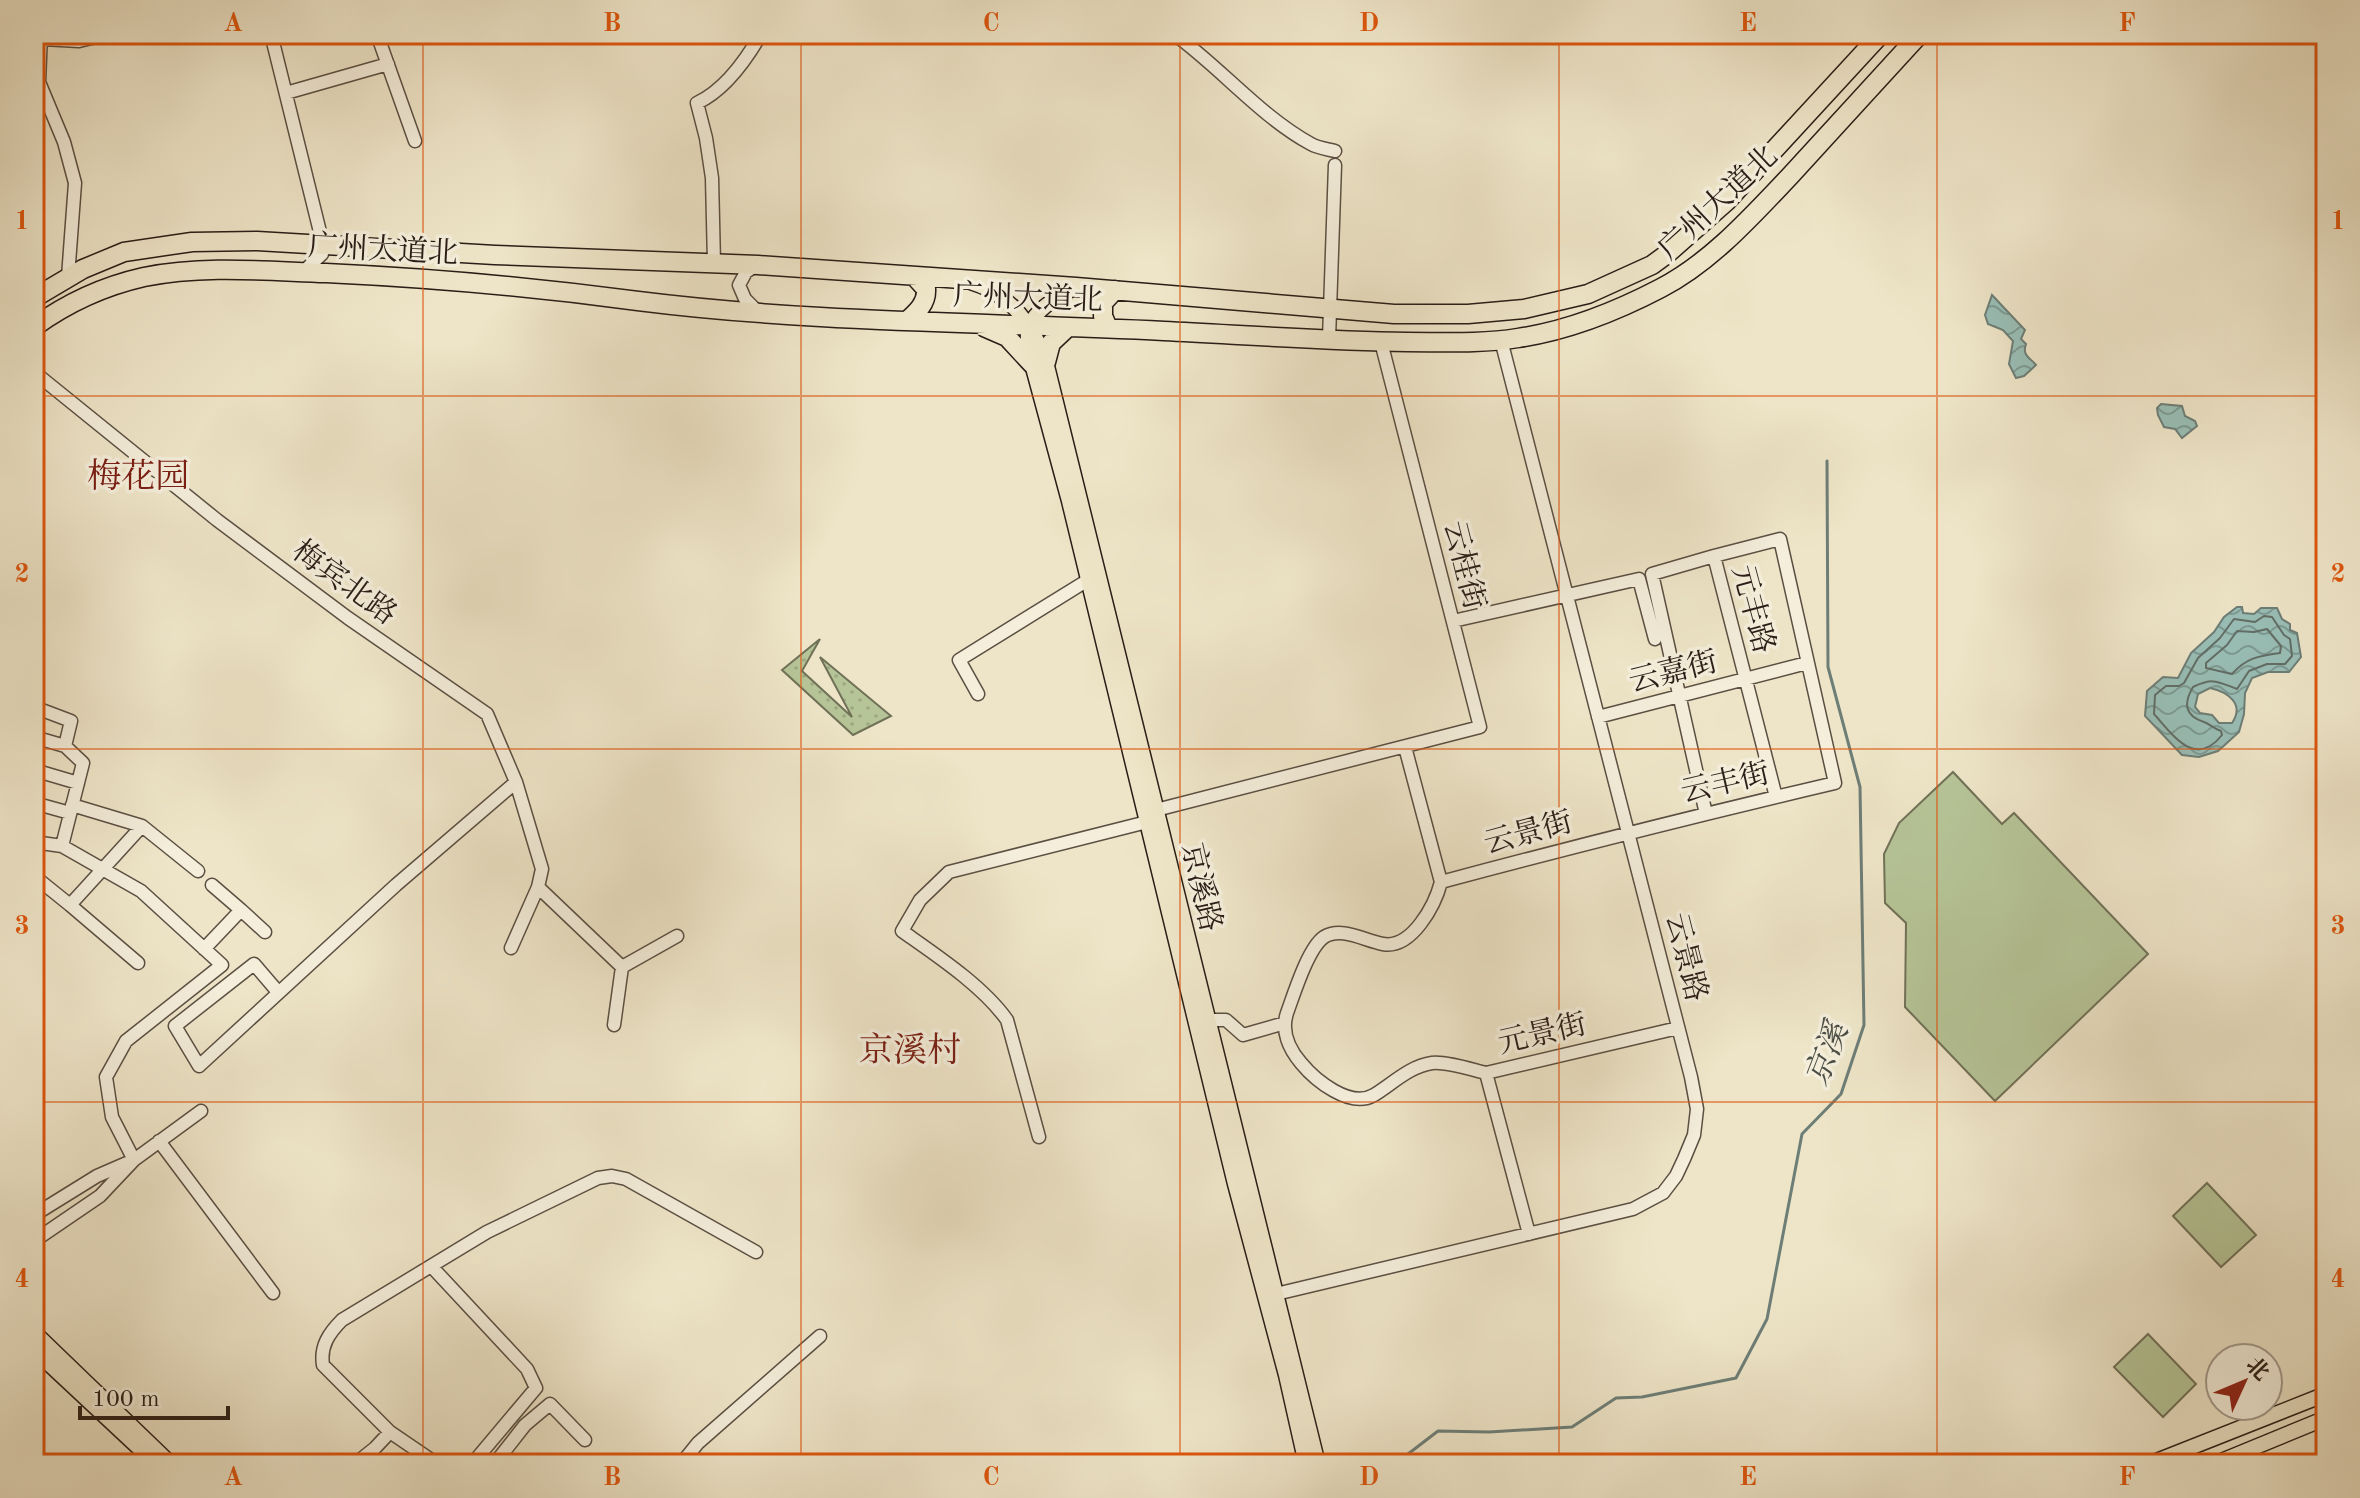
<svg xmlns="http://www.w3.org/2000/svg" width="2360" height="1498" font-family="'Old Standard TT','Noto Serif SC',serif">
	<defs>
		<pattern id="grass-dots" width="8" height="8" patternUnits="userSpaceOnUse" patternTransform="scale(2)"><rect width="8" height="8" fill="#b6c598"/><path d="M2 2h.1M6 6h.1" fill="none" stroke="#9da982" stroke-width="1.8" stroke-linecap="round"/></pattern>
		<pattern id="water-waves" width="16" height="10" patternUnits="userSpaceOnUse" patternTransform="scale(2)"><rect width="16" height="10" fill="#99bfb7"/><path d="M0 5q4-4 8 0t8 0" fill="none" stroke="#7d9b94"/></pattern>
	</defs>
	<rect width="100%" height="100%" fill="#eee5c8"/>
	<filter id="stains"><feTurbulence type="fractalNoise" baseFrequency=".0025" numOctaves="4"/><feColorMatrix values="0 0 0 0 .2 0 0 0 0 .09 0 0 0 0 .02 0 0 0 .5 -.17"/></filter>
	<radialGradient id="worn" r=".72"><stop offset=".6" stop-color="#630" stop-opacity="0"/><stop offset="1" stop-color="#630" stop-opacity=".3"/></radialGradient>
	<!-- grass -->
	<path fill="url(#grass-dots)" stroke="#707158" stroke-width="2" d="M820 639 802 671 852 717 820 657 891 716 853 735 782 670Z"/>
	<!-- pitch -->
	<path fill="#b6c598" stroke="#707158" stroke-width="2" d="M1953 772 2002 824 2014 813 2148 954 1995 1101 1905 1007 1906 923 1885 903 1884 854 1899 823Z
		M2207 1183 2256 1235 2221 1267 2173 1216Z
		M2148 1334 2196 1384 2163 1417 2114 1367Z"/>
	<!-- water -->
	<path fill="url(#water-waves)" stroke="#6d7e77" stroke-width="2" fill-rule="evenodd" d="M1992 295 2025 330 2021 339 2026 344C2022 355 2029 357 2036 365L2024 376 2016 378 2009 364 2013 341 2003 330 1988 324 1985 315Z
		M2161 404 2182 406 2185 416 2195 421 2197 426 2182 438 2175 429 2164 427 2158 415 2157 408Z
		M2237 607H2242L2243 613 2254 614 2261 608H2277L2282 619 2290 624V630L2297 633 2301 657 2289 672H2268L2252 678 2245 693 2244 714 2239 732 2218 751 2199 757 2182 755 2145 716 2147 691 2163 677 2178 678 2191 653 2214 632 2224 617ZM2210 688C2228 692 2245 704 2232 723H2219L2212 715 2200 713 2195 707 2198 694Z"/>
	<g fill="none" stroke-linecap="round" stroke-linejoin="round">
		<!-- shore -->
		<path stroke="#626e67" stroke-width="2" d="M2264 616 2272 617 2284 635 2290 639 2292 656 2285 664H2267L2249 671 2237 689C2218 682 2214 677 2193 687 2183 704 2185 716 2204 722 2210 724 2214 729 2221 731L2222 735C2195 769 2173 735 2154 714L2155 695 2166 686H2179L2184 683 2198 658 2220 638 2234 619 2255 622Z
			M2267 629 2281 646 2280 653C2258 656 2246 658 2232 674L2206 668V663L2227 645 2237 631 2254 632Z"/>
		<!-- stream -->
		<path stroke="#6d7e77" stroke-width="3" d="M1395 1464 1438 1431 1489 1432 1572 1427 1616 1398 1642 1397 1736 1378 1767 1319 1802 1134 1841 1094 1864 1025 1860 787 1828 667 1827 461"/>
		<defs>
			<path id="minor" d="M41 34 39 82 64 142 75 183 68 277
				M271 34 323 244 322 254 303 272
				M377 34 415 141
				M1174 34C1221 68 1260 116 1311 144 1318 148 1327 149 1335 151
				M42 39 79 41 108 34
				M286 93 388 64
				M714 263 712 178 706 138 697 103C725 90 746 60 761 34
				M755 266 746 272 739 285 745 299 758 312
				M1329 339 1335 165
				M34 372 217 520 348 618 487 714 516 782 542 869 538 887 511 948
				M1453 621 1639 579 1655 639
				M978 694 959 660 1088 580
				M34 707 71 721 65 746 83 763 62 846
				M1598 717 1807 663
				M34 737 65 746
				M1405 747 1441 882
				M34 770 78 783
				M34 803 70 813
				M1156 810 1480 727 1381 342
				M1706 814 1652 574 1714 556
				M142 826 198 871
				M34 842 62 846 141 891 222 965 126 1041 106 1077 112 1117 134 1160
				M34 876 70 905 142 826 72 805
				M1441 882C1572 847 1703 814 1835 783L1780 539 1714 556 1776 797
				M1441 882C1435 905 1412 949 1383 944 1365 941 1342 926 1324 937 1308 948 1294 994 1287 1013 1281 1031 1289 1049 1301 1063 1315 1080 1350 1109 1374 1095 1392 1084 1410 1066 1432 1063 1445 1061 1473 1070 1486 1073
				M538 887 622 967
				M70 905 138 963
				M241 910 265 932
				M204 949 241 910 212 885
				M622 967 677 936
				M278 992 254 964 175 1026 199 1066 396 885 516 782
				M1207 1020H1226L1243 1035 1285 1023
				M614 1025 622 967
				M1039 1137 1007 1020C983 986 936 955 902 931L920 900 949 872 1147 822
				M159 1141 273 1293
				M34 1215 97 1176 127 1163
				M1529 1234 1486 1073 1678 1028
				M34 1241 100 1196 134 1160 201 1111
				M431 1266 527 1369 536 1388 472 1464
				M1276 1294 1633 1209 1663 1193 1676 1176 1684 1159 1694 1135 1697 1109 1691 1077 1501 340
				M496 1462 525 1425 550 1404 585 1440
				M355 1464 375 1448 390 1432
				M437 1464 390 1432 323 1365C320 1346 329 1333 342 1320L487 1232 598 1178 612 1176 626 1179 756 1252
				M681 1464 698 1443 820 1336"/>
			<path id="major" d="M973 283C1011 295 1034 326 1046 362L1318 1464
				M1076 287C1060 295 1037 308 1030 325 1025 336 1030 352 1032 364L1069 501 1235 1184 1286 1375 1306 1464
				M34 1332 171 1464
				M34 1350 156 1464
				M2149 1464 2326 1394
				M2214 1464 2326 1418"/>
			<path id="highway" d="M34 298 83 269 124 252 192 242 257 241 495 255 758 265 1076 287 1394 314H1468L1524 309 1588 294 1652 265 1667 254 1727 201 1881 34
				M907 321C917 312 927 303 926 289L915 277
				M34 327C67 303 104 286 144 277 204 265 265 271 326 273 431 278 534 287 638 301 812 323 989 322 1164 331 1245 335 1326 341 1407 342 1444 342 1481 344 1518 338 1566 331 1617 311 1661 288 1711 262 1751 217 1790 176 1833 129 1877 81 1920 34
				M984 327 1007 337 1032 364
				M1108 328 1103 316V303L1115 290
				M1046 362 1051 343 1068 327"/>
		</defs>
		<!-- minor casing -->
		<use href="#minor" stroke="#5b4f43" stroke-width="15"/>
		<!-- major casing -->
		<use href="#major" stroke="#2a1d17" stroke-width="17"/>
		<!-- highway casing -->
		<use href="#highway" stroke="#2a1d17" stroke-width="21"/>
		<!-- minor -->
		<use href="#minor" stroke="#f4eedb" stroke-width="12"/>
		<!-- major -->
		<use href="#major" stroke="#eee5c8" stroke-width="14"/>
		<!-- highway -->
		<use href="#highway" stroke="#eee5c8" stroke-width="18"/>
	</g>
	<!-- grid -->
	<path fill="none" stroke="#de560d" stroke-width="2" stroke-opacity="0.55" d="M423 34V1464M801 34V1464M1180 34V1464M1559 34V1464M1937 34V1464M34 396H2326M34 749H2326M34 1102H2326"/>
	<g text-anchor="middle" stroke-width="7" stroke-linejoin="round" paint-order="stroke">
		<!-- street labels -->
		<g font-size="30" fill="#2a1d17" stroke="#f4eedb">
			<text transform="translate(1717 202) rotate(-43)" y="10">广州大道北</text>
			<text transform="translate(383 249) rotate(3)" y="10">广州大道北</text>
			<text transform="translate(1028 297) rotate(2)" y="10">广州大道北</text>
			<text transform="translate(1465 565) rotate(76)" y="10">云桂街</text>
			<text transform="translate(345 582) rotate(36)" y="10">梅宾北路</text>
			<text transform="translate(1754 609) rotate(75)" y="10">元丰路</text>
			<text transform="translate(1673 671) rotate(-14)" y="10">云嘉街</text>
			<text transform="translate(1725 782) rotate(-13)" y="10">云丰街</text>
			<text transform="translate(1528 832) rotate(-15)" y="10">云景街</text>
			<text transform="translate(1202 887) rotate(77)" y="10">京溪路</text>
			<text transform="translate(1687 957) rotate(76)" y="10">云景路</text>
			<text transform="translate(1542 1033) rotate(-13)" y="10">元景街</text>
		</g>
		<!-- water labels -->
		<g font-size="32" font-style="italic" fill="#4b4e47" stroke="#f4eedb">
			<text transform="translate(1826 1054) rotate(-69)" y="11">京溪</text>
		</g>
		<!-- quarter labels -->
		<g font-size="34" fill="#7a1f14" stroke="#f4eedb">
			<text x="138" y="487">梅花园</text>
			<text x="910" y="1061">京溪村</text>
		</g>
	</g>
	<!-- margin -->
	<rect width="2360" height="1498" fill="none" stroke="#eee5c8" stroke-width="88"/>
	<!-- north arrow -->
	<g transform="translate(2244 1382) rotate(46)"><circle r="38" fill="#f4eedb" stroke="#a39a8d" stroke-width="2"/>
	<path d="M0-6L14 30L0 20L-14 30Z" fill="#8f2418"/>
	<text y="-12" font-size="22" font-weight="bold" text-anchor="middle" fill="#2a1d17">北</text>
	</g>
	<!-- scale -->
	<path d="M80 1406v12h148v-12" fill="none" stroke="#2a1d17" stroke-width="4"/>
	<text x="92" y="1406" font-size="24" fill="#2a1d17" stroke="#f4eedb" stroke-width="6" paint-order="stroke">100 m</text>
	<rect x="44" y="44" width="2272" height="1410" fill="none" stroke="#de560d" stroke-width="3"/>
	<g font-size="26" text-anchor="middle" font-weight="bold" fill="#de560d">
		<text x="233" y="31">A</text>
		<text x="612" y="31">B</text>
		<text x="991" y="31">C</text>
		<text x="1369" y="31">D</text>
		<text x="1748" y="31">E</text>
		<text x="2127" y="31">F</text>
		<text x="22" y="229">1</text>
		<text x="2338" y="229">1</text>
		<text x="22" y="582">2</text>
		<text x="2338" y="582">2</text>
		<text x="22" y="934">3</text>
		<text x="2338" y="934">3</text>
		<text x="22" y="1287">4</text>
		<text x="2338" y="1287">4</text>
		<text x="233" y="1485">A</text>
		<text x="612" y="1485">B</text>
		<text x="991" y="1485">C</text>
		<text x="1369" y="1485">D</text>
		<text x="1748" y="1485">E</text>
		<text x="2127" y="1485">F</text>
	</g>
	<rect width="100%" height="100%" filter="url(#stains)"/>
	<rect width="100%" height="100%" fill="url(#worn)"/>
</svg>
